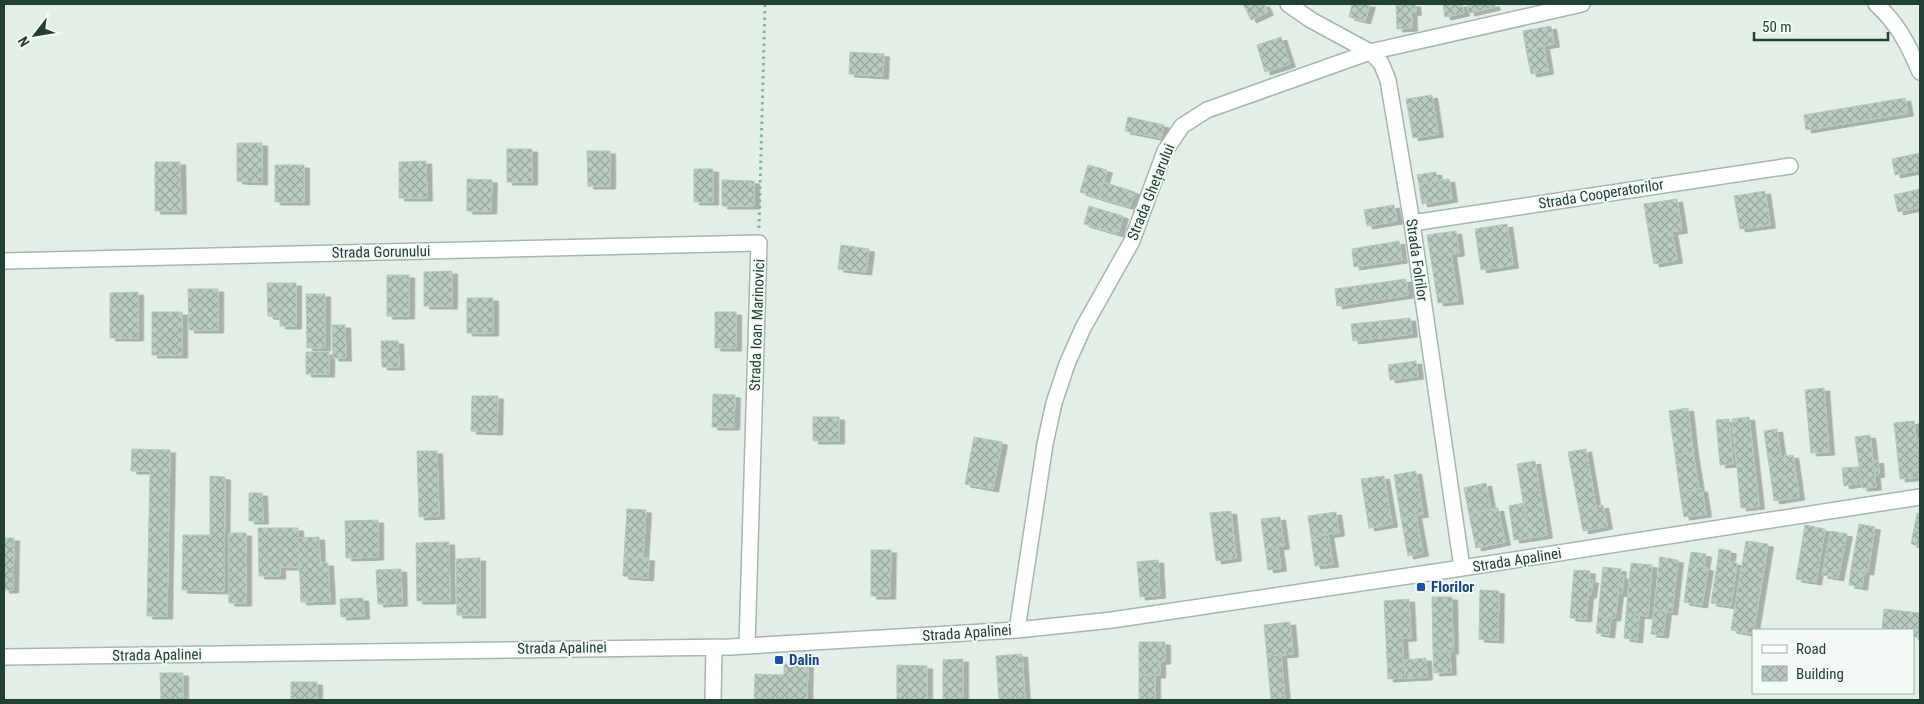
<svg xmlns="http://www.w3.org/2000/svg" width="1924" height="704" font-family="'Roboto Condensed',sans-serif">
	<defs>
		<pattern id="building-cross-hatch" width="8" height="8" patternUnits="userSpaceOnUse" patternTransform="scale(1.25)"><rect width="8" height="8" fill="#baccc2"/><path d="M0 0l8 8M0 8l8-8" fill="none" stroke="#97a79e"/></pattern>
		<filter id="shadow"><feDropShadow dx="5.5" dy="3" stdDeviation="0" flood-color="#0004"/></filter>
	</defs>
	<rect width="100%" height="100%" fill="#e3eee7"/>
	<!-- building -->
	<path fill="url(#building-cross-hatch)" stroke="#b4c8bd" filter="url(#shadow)" d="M1243 4H1264L1268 12 1251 20Z
		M1352 4H1370L1365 21 1349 17Z
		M1396 4H1411L1412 28 1397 29Z
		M1411 4H1415L1416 12 1411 13Z
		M1443 4H1462L1464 13 1445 17Z
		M1467 4H1494L1495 7 1469 13Z
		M1551 26 1554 44 1526 49 1523 31Z
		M1281 37 1290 64 1265 72 1257 45Z
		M1544 46 1548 71 1531 74 1526 49Z
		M850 52 884 54 883 76 849 74Z
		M1432 95 1438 134 1413 138 1406 99Z
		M1905 98 1908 113 1806 130 1804 115Z
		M1128 117 1164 125 1161 138 1125 131Z
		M237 143H262V182L237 181Z
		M507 149H532V182H507Z
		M587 151H610V186H588Z
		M1920 153V170L1895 175 1892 159Z
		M426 161 427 198H399V162Z
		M155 162H180L181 211H155Z
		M275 165H304V202H275Z
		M1088 165 1107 170 1099 198 1080 192Z
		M694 169H713V202H694Z
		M1436 172 1437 181 1419 184 1417 175Z
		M467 179 492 180 491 211H467Z
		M1449 179 1452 199 1422 204 1419 184Z
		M722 180 754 181V206H722Z
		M1103 182 1135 192 1130 207 1099 198Z
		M1920 189V207L1898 212 1894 195Z
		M1765 191 1770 225 1740 229 1734 196Z
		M1677 199 1682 230 1649 235 1644 204Z
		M1394 205 1397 221 1367 226 1364 210Z
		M1089 206 1123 216 1118 234 1084 224Z
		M1507 224 1513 265 1481 270 1475 229Z
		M1456 231 1459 253 1451 254 1458 301 1438 303 1427 235Z
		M1672 231 1677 260 1654 264 1649 235Z
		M1399 241 1402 260 1354 267 1352 249Z
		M841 245 869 249 866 272 838 269Z
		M452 271V306H424V272Z
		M387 275H409V316H387Z
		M1406 279 1408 295 1337 306 1335 289Z
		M267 283H296V326H280V317L268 316Z
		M188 289H218V330H189Z
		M138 292V338H110V293Z
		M306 294H325V348H307Z
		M467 298H493V333H467Z
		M152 312H182V355H152Z
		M715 312H736V348H715Z
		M1410 318 1412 334 1353 341 1351 324Z
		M332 325H345L346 358H333Z
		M381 341H398L399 367H382Z
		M306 352H329V374H306Z
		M1416 361 1418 376 1390 380 1388 365Z
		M1824 388 1829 452 1811 453 1805 390Z
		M713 394 735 395 734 427H712Z
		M472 396H498L497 432 471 431Z
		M1688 408 1693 452 1675 455 1669 411Z
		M813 417H839V441H813Z
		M1749 417 1759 506 1741 508 1732 419Z
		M1729 419 1733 464 1720 465 1716 420Z
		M1914 421 1916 440 1920 439V477L1900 479 1894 423Z
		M1777 429 1781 457 1768 459 1764 431Z
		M1870 435 1876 487 1862 488 1855 437Z
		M974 437 1002 442 993 489 965 484Z
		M132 449 170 450 167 616H147L150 471H131Z
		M1586 449 1596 507 1579 510 1568 452Z
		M417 451H437L439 516 419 517Z
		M1693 452 1699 489 1680 492 1675 455Z
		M1793 455 1796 475 1771 478 1768 459Z
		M1878 460 1879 474 1875 475 1873 461Z
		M1535 461 1547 535 1529 538 1517 464Z
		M1859 467 1861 483 1844 486 1842 468Z
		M1416 471 1423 514 1401 518 1394 475Z
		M1796 475 1799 497 1774 501 1771 478Z
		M210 476 225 477 224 591 182 590 183 535H210Z
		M1384 476 1392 524 1369 528 1361 479Z
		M1486 483 1491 510 1469 514 1464 488Z
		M1702 489 1706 514 1684 517 1680 492Z
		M249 493H262L263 521H249Z
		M1524 503 1529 538 1514 540 1509 506Z
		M1603 505 1607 526 1583 531 1579 510Z
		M1498 508 1505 542 1476 548 1469 514Z
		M627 509 646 510 643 558 624 557Z
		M1231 511 1236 558 1216 561 1210 513Z
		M1336 512 1339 533 1311 537 1308 516Z
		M1917 513 1920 514V546L1911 544Z
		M1416 515 1423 553 1408 556 1401 518Z
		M1280 517 1284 546 1265 548 1261 519Z
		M378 520V557L346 558 345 521Z
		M1859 524 1875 527 1868 572 1851 569Z
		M1805 525 1825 529 1816 582 1796 579Z
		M258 528H298L299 567H280V576H259Z
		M1831 531 1847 534 1838 578 1822 575Z
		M229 533H246V603H229Z
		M1328 534 1333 564 1315 566 1311 537Z
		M319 537 320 563H328L330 601 301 602 298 538Z
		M4 538H14L13 590H4Z
		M1746 541 1768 544 1753 634 1731 630Z
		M449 542 450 601H417L416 543Z
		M1278 547 1281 568 1268 570 1265 548Z
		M1719 549 1731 551 1729 561 1718 559Z
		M871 550H891L890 596H871Z
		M1691 552 1706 554 1704 567 1689 565Z
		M624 557 649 558 648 578 623 576Z
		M1660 557 1678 560 1672 612 1654 610Z
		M480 558V615H457L456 559Z
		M1718 559 1737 563 1731 606 1711 603Z
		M1158 560 1160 595 1140 597 1137 562Z
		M1631 563 1652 565 1648 616 1626 614Z
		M1689 565 1708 568 1702 605 1684 602Z
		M1603 567 1621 569 1615 618 1598 616Z
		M401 569 402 603 378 604 376 570Z
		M1851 569 1864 572 1862 587 1849 585Z
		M1574 570 1590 571 1586 619 1570 618Z
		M1620 576H1624L1622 594 1618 593Z
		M1589 580H1593L1591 595H1588Z
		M1480 590 1499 591 1498 640 1479 639Z
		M1432 597H1452L1453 651H1433Z
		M363 598 364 616 341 617 340 599Z
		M1409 599 1411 638 1386 639 1384 601Z
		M1884 609 1920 613V637H1913V630H1882Z
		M1654 610 1666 611 1663 635 1651 634Z
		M1626 614 1639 615 1637 640 1624 638Z
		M1598 616 1611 618 1609 635 1596 633Z
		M1290 622 1293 654 1267 656 1264 625Z
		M1402 638 1405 678 1388 679 1386 639Z
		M1139 642H1165V661L1139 662Z
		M1433 651H1450L1451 672 1434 673Z
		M1022 654 1025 700H999L996 656Z
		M1281 655 1285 700H1271L1267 656Z
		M1426 658 1427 677 1405 678 1403 660Z
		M963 659V700H943V660Z
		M1160 661V675H1139V662Z
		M784 664 808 665 807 700H754L755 674 784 675Z
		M897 665 927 666V700H897Z
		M160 673H183V700H161Z
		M1139 675H1155V700H1139Z
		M291 682H317V700H291Z"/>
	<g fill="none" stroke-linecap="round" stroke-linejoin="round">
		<defs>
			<path id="minor" d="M1288 4 1311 20 1370 52 1381 63 1388 80 1412 223 1462 568
				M1876 4C1898 24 1908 44 1920 72
				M1412 223 1790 166
				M4 261 759 243 747 646
				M1017 630 1045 444 1054 403 1067 364 1083 328 1132 241 1165 151 1182 126 1207 110 1370 52 1582 4
				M4 657 730 647 1017 630 1112 620 1462 568 1920 497
				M713 700 714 647"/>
		</defs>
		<!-- minor casing -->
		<use href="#minor" stroke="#a5b7ad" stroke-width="18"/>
		<!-- path -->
		<path stroke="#80b59c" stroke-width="3" stroke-dasharray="2.5 4" stroke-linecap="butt" d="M759 228 765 4"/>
		<!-- minor -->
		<use href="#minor" stroke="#fff" stroke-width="15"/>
	</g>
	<!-- markers -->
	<g fill="#1a4fb4" stroke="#f4faf6" stroke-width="2">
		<rect x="1416" y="582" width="10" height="10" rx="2.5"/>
		<rect x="774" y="655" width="10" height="10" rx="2.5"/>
	</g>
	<g text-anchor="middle" stroke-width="4" stroke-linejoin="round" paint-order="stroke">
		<!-- street labels -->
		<g font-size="15" fill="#204133" stroke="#f4faf6">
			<text transform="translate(1151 192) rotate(-68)" y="5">Strada Ghețarului</text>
			<text transform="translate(1601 194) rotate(-9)" y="5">Strada Cooperatorilor</text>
			<text transform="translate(381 252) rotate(-1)" y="5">Strada Gorunului</text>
			<text transform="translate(1417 260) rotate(82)" y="5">Strada Folrilor</text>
			<text transform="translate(757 325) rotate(-88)" y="5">Strada Ioan Marinovici</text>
			<text transform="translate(1517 560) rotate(-9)" y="5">Strada Apalinei</text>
			<text transform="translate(967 633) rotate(-4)" y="5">Strada Apalinei</text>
			<text transform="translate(562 648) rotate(-1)" y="5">Strada Apalinei</text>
			<text transform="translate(157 655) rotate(-1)" y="5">Strada Apalinei</text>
		</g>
		<!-- transit labels -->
		<g font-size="15" font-weight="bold" fill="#164399" stroke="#f4faf6" text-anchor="start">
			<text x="1431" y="592">Florilor</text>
			<text x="789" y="665">Dalin</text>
		</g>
	</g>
	<!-- border -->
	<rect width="1924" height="704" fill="none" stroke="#204133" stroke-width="10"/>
	<!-- legend -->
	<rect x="1752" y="629" width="162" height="65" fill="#f4faf6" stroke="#9fb0a8"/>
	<rect x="1762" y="645" width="25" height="8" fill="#ffffff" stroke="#9fb0a8"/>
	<text x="1796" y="654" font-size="15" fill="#204133">Road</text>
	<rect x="1762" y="666" width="25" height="15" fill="url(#building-cross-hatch)" stroke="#9fb0a8"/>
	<text x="1796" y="679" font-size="15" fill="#204133">Building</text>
	<!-- north arrow -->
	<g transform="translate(35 35) rotate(239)" stroke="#f4faf6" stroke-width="4" paint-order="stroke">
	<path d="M0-4L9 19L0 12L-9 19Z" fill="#204133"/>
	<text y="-8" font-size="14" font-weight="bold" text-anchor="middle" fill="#204133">N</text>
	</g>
	<!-- scale -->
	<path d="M1754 32v8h134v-8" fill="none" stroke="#204133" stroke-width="2.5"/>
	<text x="1762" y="32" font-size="15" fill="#204133" stroke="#f4faf6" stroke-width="4" paint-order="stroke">50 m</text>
</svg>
